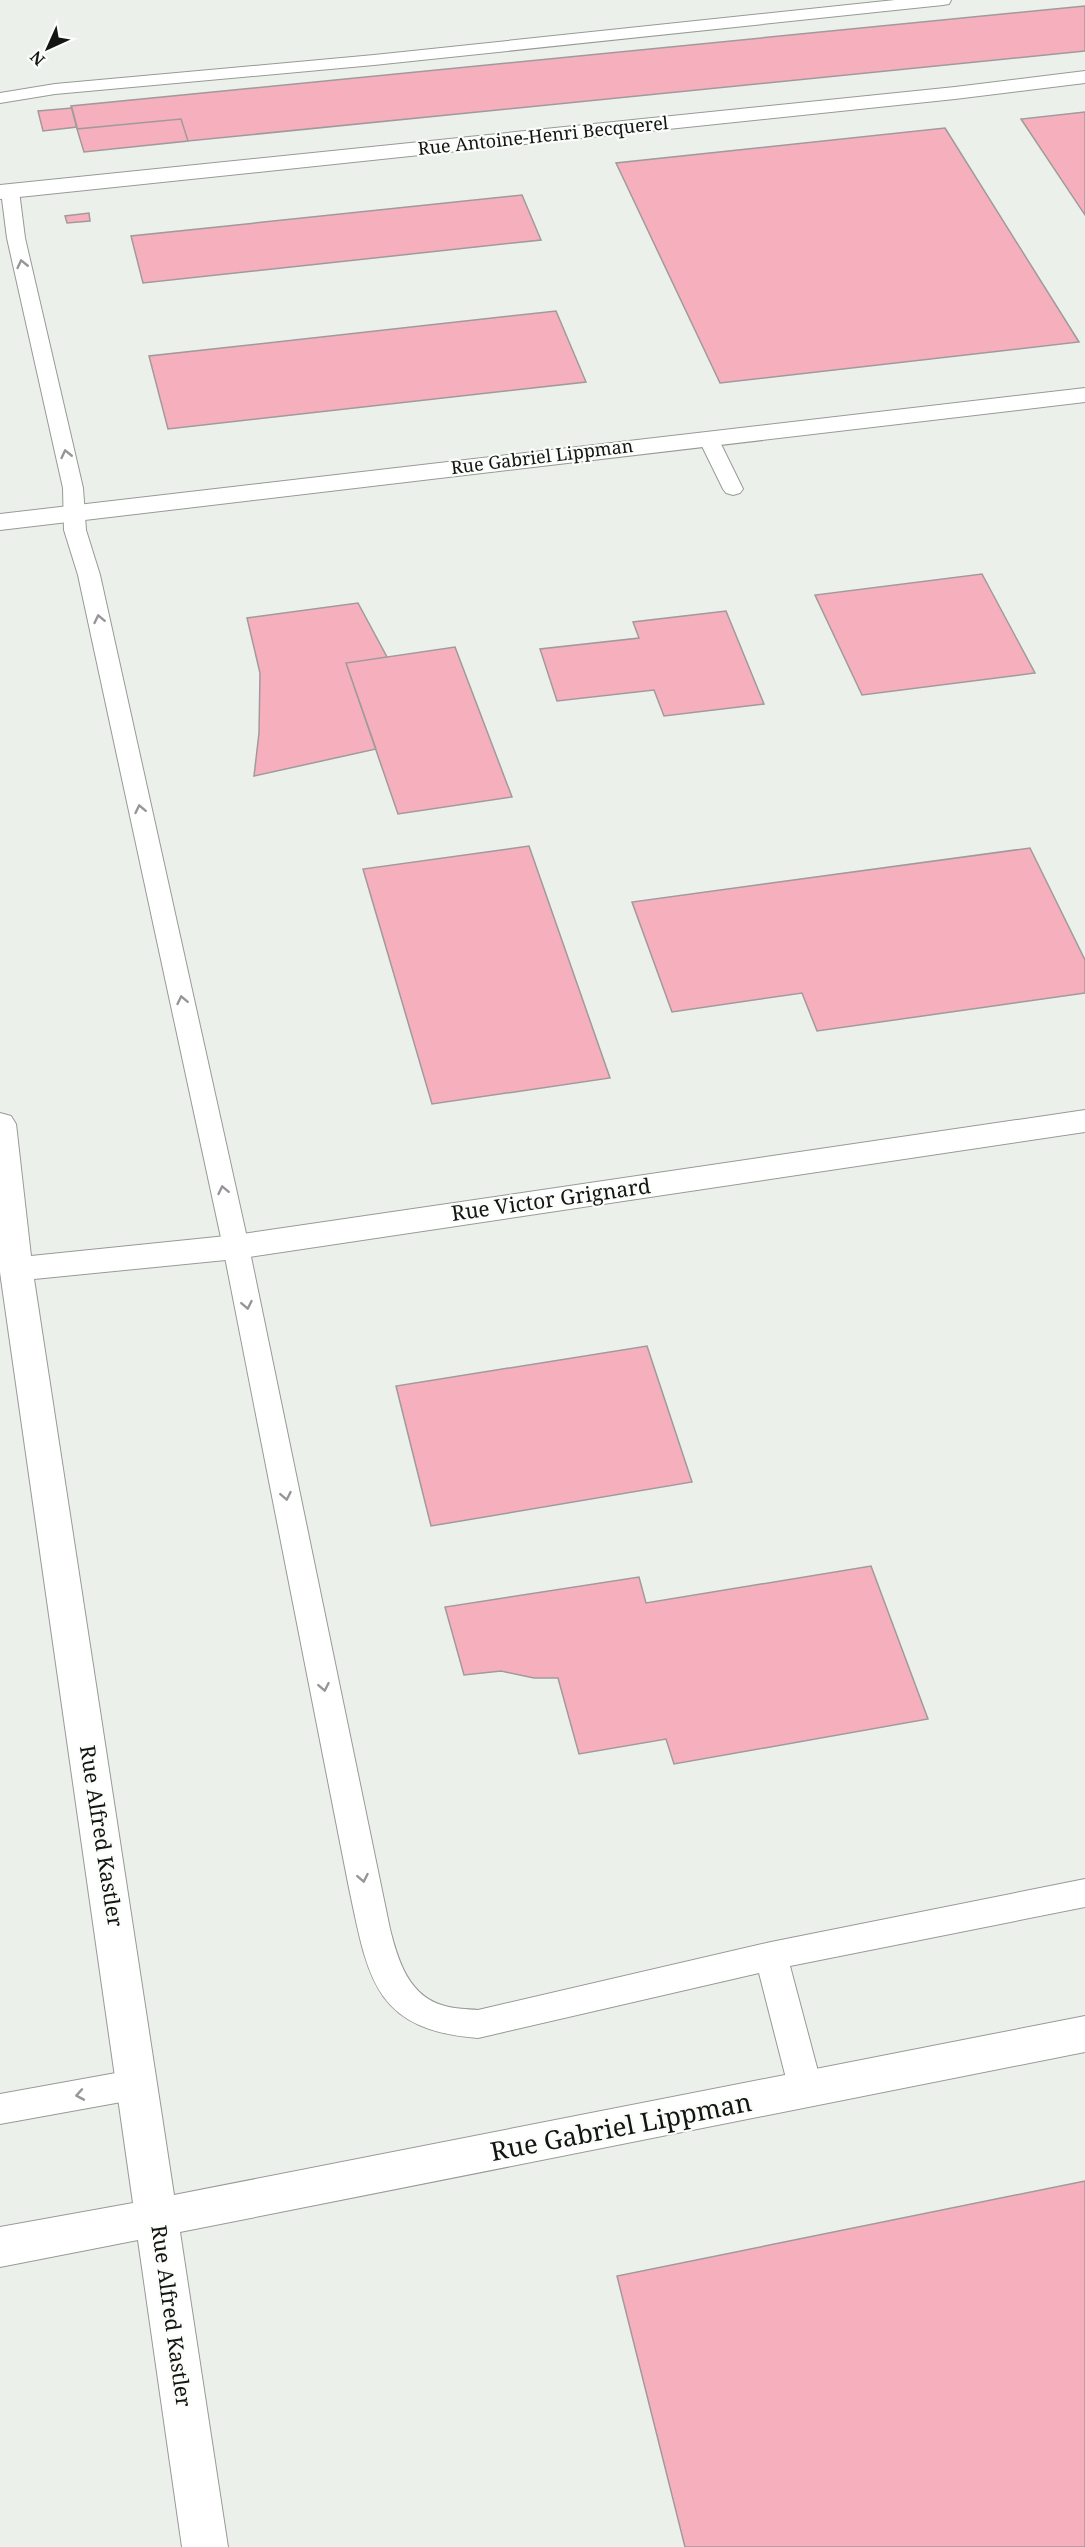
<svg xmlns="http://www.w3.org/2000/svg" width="1085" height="2547" font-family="'Noto Serif',serif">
	<rect width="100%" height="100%" fill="#ecf0eb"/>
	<!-- building -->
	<path fill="#f6b0bd" stroke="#a09a9b" stroke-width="1.5" d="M1085 6V51L188 141 181 119 77 129 71 106Z
		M72 108 77 127 43 131 38 111Z
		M1085 112V215L1021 119Z
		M181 119 188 141 84 152 77 129Z
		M945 128 1079 342 720 383 616 163Z
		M522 195 541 240 143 283 131 236Z
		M89 213 90 221 67 223 65 216Z
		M556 311 586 382 168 429 149 356Z
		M982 574 1035 673 862 695 815 595Z
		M358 603 387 657 346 663 376 749 254 776 259 733 260 673 247 618Z
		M726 611 764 704 664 716 654 690 557 701 540 649 639 638 633 622Z
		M455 647 512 797 398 814 346 663Z
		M529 846 610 1078 432 1104 363 869Z
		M1030 848 1085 960V993L817 1031 802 993 672 1012 632 902Z
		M647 1346 692 1482 431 1526 396 1386Z
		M871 1566 928 1719 674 1764 666 1739 579 1754 558 1678H534L501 1671 464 1675 445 1607 639 1577 646 1603Z
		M1085 2181V2547H685L617 2276Z"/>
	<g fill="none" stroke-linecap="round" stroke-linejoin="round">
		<defs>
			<path id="lane" d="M895 0H951L949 4 943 5 374 65 55 94 0 103V93L55 84 374 55Z
				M10 185 17 187 19 191 25 238 83 488 86 530 100 575 249 1247 390 1929C398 1961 409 1997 445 2006 455 2009 467 2009 478 2010L771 1942 1085 1879V1907L790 1966 823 2090 818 2101 806 2105 794 2101 789 2090 759 1973 478 2038C374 2030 368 1978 349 1888L223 1247 78 575 64 530 63 488 7 238 1 191 3 187Z
				M708 432 715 434 718 438 743 489 740 493 733 495 726 493 723 489 698 438 701 434Z
				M138 2069 150 2074 155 2084 150 2094 138 2099 0 2124V2094Z"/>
			<path id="street" d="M1085 71V83L955 99 0 199V185L955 87Z
				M1085 388V402L0 530V514Z
				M1085 1110V1132L236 1259 34 1279 174 2195 1085 2016V2052L180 2232 228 2547H182L138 2240 0 2267V2227L133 2203 0 1272V1113L11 1116 16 1124 31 1256 236 1235Z"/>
		</defs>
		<!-- lane casing -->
		<use href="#lane" stroke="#979a96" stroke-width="2"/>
		<!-- street casing -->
		<use href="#street" stroke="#979a96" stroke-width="2"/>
		<!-- lane -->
		<use href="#lane" fill="#fff" fill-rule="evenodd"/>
		<!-- street -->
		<use href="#street" fill="#fff" fill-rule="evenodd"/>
	</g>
	<!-- one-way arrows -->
	<defs><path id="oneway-chevron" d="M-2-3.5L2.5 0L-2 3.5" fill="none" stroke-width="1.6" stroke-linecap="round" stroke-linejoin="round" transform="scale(1.5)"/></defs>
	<g stroke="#959695">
		<use href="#oneway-chevron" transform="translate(22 264) rotate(-103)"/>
		<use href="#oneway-chevron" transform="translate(66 454) rotate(-103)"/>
		<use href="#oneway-chevron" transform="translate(99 619) rotate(-102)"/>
		<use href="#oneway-chevron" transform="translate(140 809) rotate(-102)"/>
		<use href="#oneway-chevron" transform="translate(182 1000) rotate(-102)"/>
		<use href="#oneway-chevron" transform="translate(223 1190) rotate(-102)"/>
		<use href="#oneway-chevron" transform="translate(247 1305) rotate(79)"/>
		<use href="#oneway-chevron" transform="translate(286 1496) rotate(79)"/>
		<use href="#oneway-chevron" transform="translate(324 1687) rotate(79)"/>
		<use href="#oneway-chevron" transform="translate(363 1878) rotate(79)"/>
		<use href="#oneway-chevron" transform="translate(80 2095) rotate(170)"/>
	</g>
	<g text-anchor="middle" stroke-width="4.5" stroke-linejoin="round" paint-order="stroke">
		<!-- far-street labels -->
		<g font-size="18" fill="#141513" stroke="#fafdf9">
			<text transform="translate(543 136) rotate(-6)" y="6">Rue Antoine-Henri Becquerel</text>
			<text transform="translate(542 457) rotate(-7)" y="6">Rue Gabriel Lippman</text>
		</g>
		<!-- street labels -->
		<g font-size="21" fill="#141513" stroke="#fafdf9">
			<text transform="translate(551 1200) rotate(-8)" y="7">Rue Victor Grignard</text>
			<text transform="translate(101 1836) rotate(81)" y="7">Rue Alfred Kastler</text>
			<text transform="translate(171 2316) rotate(82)" y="7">Rue Alfred Kastler</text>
		</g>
		<!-- near-street labels -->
		<g font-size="26" fill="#141513" stroke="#fafdf9">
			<text transform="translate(621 2127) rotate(-11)" y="9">Rue Gabriel Lippman</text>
		</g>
	</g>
	<!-- north arrow -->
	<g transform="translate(48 48) rotate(225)" stroke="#fafdf9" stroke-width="4.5" paint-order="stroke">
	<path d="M0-4.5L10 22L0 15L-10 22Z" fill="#141513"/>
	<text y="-9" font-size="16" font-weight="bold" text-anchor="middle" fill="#141513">N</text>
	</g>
</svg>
